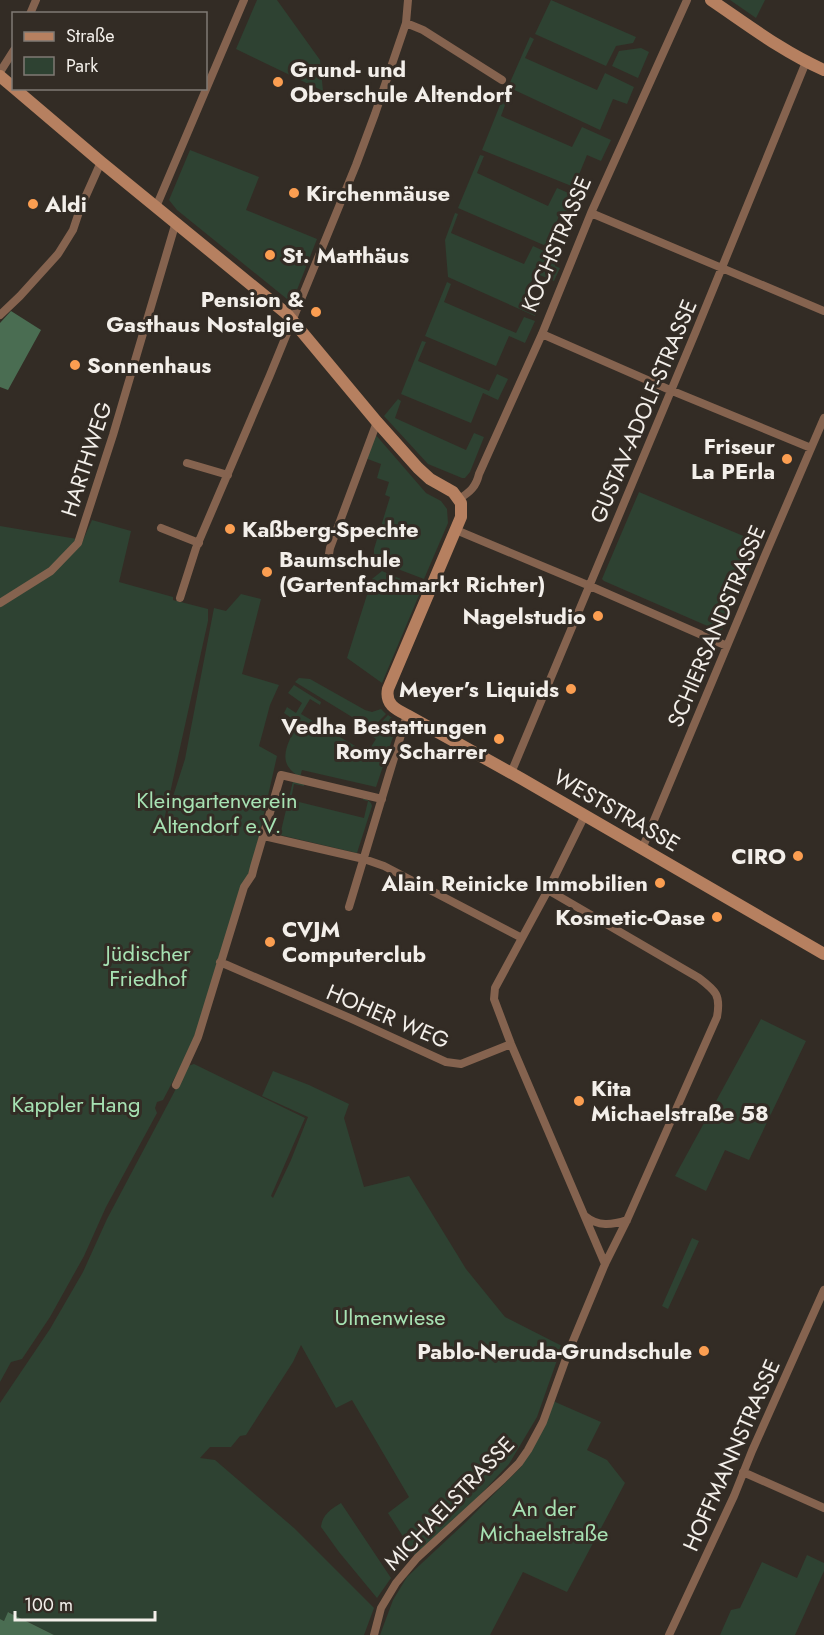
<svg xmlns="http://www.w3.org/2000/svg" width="824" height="1635" font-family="Jost,sans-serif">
	<rect width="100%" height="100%" fill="#332c25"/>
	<!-- green -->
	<path fill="#2e4232" d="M257 0H277L320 60 323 91 236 49Z
		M551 0 636 37 633 43 616 46 606 66 535 34Z
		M730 0H765L756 18Z
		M530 37 534 39 525 58 597 90 605 73 634 87 627 104 613 99 600 130 508 87Z
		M641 48 649 52 638 78 612 66 619 51Z
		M504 95 508 97 501 116 572 147 582 127 611 140 601 161 587 155 574 187 482 150Z
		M190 150 259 177 246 210 317 239 295 295 287 299 177 210 169 200Z
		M480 155 484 156 477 173 548 206 557 188 582 199 574 219 560 214 546 246 458 208Z
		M455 213 458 214 451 233 524 264 533 246 559 258 555 266 560 268 554 281 535 273 523 302 538 309 535 316 448 277 445 240Z
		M447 282 451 284 444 302 516 333 524 317 535 321 525 343 509 336 496 366 425 336Z
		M422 341 426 342 418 361 489 391 497 374 508 379 498 400 483 393 471 423 401 394Z
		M398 399 401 401 395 418 466 450 474 433 484 437 470 472 465 478H462L428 464 384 416Z
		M375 434 426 493 441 501 447 509 448 523 424 579 374 560V549L390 497 385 495 389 482 377 478 381 464 365 458Z
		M639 492 760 543 723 629 719 631 604 581 602 579Z
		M92 520 131 531 119 582 173 597V600L208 609V621L161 834 185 759 214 608 226 611 241 594 261 599 242 674 279 685 270 705 259 746 277 756 251 871 196 1037 163 1100 157 1102 155 1108 157 1113 106 1207 84 1256 50 1317 22 1359 11 1362 0 1382V526L83 540Z
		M382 571 422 588 382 683 347 658 372 579Z
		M299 678 310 679 365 710 372 712 381 709 386 714 374 726 370 728 295 682Z
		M294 685 321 702 320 705 310 699 301 714 367 753 376 739 370 735 371 733 388 715 392 718 386 728 394 734 376 787 302 770 300 777C274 762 289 744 297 722L284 713 287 707 296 713 302 703 288 693Z
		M293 781 304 784V786L294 784 291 800 364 818 368 801 363 800 364 797 371 803 372 806 357 853 280 835Z
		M761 1019 806 1041 749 1160 725 1150 706 1191 675 1176Z
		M194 1064 305 1118 271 1196 273 1198 291 1160 308 1117 262 1096 273 1071 309 1085 349 1104 344 1118 364 1187 409 1176 466 1269 505 1317 562 1346 537 1417 509 1464 463 1513 416 1557 388 1513 409 1497 352 1400 336 1408 301 1345 293 1362 246 1435 240 1436 231 1447H210L200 1458 215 1460 294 1528 374 1608 364 1635H54L9 1612 4 1621 0 1619V1403L50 1329 83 1272 107 1219 188 1066Z
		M692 1238 699 1241 668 1309 662 1306Z
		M553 1401 601 1422 587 1450 607 1460 625 1483 567 1592 523 1572 490 1635H380L393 1600 407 1577 466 1522 521 1467 546 1424Z
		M341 1503 391 1578 377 1598 339 1552 321 1527C322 1515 331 1509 341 1503Z
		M807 1555 824 1563V1571L795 1635H720L731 1610 740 1608 762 1562 797 1578Z"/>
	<!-- forest -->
	<path fill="#4a6d52" d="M11 311 41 330 8 390 0 387V323Z
		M8 1612 54 1635H0V1619L4 1621Z"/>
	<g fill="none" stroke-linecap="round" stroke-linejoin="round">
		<!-- street -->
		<path stroke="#85634f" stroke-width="8" d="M30 14 36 0
			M406 23 423 30 502 80
			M0 72 14 50
			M156 207 244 0
			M591 213 824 311
			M0 315 20 296 58 254 73 230 80 209 101 162
			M542 334 670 390 811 448
			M187 463 228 475
			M459 499C470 492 476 487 479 474L542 334 591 213 687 0
			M161 528 199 543
			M456 530 590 586 727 646
			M327 566 330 548 377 422
			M180 598 196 548 270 375 356 165 375 114 406 23 408 0
			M0 603 51 571 78 543 113 435 176 222
			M511 773 696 331 806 62
			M585 815 548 890 495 988 494 999 511 1044 605 1264
			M264 836 364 859 384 866 522 938
			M642 849 763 560 824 418
			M349 907 407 715
			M220 962 352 1019 446 1062 461 1064 511 1044
			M176 1085 198 1037 244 887 252 875 254 867 281 775 382 799
			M585 1216C598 1227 612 1225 627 1220
			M743 1472 824 1508
			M374 1635 381 1608 396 1583 417 1558 503 1479 519 1463 528 1450 543 1422 568 1353 605 1264 627 1220 717 1017C721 995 716 991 699 978L548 890
			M669 1635 734 1496 752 1451 824 1290"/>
		<!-- secondary -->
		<path stroke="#b68060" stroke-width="12" d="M711 0C748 25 783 52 824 70
			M0 76 14 88
			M14 88 101 162 287 314 377 422 418 468 430 479 453 492 461 503V517L388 689C385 704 395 709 407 715L522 779 824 954"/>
	</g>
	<!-- markers -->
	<g fill="#fb9e51" stroke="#332c25" stroke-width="2">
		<circle cx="278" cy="82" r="6"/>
		<circle cx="294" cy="193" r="6"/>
		<circle cx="33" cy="204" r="6"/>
		<circle cx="270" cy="255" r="6"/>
		<circle cx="316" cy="312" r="6"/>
		<circle cx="75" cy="365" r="6"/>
		<circle cx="787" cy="459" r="6"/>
		<circle cx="230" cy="529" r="6"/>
		<circle cx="267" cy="572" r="6"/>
		<circle cx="598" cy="616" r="6"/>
		<circle cx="571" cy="689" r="6"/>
		<circle cx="499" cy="739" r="6"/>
		<circle cx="798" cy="856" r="6"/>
		<circle cx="660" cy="883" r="6"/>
		<circle cx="717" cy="917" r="6"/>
		<circle cx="270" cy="942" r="6"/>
		<circle cx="579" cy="1101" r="6"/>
		<circle cx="704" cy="1351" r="6"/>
	</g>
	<g text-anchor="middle" stroke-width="6" stroke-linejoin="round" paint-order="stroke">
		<!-- poi labels -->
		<g font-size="22" font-weight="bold" fill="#f3efea" stroke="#332c25" text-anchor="start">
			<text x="290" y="77">Grund- und<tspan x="290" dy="25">Oberschule Altendorf</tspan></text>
			<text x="306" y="201">Kirchenmäuse</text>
			<text x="45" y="212">Aldi</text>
			<text x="282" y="263">St. Matthäus</text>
			<text x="304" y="307" text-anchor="end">Pension &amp;<tspan x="304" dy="25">Gasthaus Nostalgie</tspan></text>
			<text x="87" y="373">Sonnenhaus</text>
			<text x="775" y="454" text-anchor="end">Friseur<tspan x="775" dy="25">La PErla</tspan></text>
			<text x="242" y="537">Kaßberg-Spechte</text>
			<text x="279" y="567">Baumschule<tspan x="279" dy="25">(Gartenfachmarkt Richter)</tspan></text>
			<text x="586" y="624" text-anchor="end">Nagelstudio</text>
			<text x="559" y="697" text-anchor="end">Meyer’s Liquids</text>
			<text x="487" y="734" text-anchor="end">Vedha Bestattungen<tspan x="487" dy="25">Romy Scharrer</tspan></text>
			<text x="786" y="864" text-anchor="end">CIRO</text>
			<text x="648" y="891" text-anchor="end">Alain Reinicke Immobilien</text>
			<text x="705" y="925" text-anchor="end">Kosmetic-Oase</text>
			<text x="282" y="937">CVJM<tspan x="282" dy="25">Computerclub</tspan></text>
			<text x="591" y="1096">Kita<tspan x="591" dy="25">Michaelstraße 58</tspan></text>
			<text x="692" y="1359" text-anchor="end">Pablo-Neruda-Grundschule</text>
		</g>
		<!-- street labels -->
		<g font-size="22" fill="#f3efea" stroke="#332c25">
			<text transform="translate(556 244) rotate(-67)" y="8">KOCHSTRASSE</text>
			<text transform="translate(643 411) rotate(-67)" y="8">GUSTAV-ADOLF-STRASSE</text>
			<text transform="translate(86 459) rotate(-72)" y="8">HARTHWEG</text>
			<text transform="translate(716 626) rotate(-67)" y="8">SCHIERSANDSTRASSE</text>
			<text transform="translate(617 810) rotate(30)" y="8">WESTSTRASSE</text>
			<text transform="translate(388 1016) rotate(23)" y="8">HOHER WEG</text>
			<text transform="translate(731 1455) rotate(-66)" y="8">HOFFMANNSTRASSE</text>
			<text transform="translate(449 1503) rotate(-46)" y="8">MICHAELSTRASSE</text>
		</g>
		<!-- park labels -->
		<g font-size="22" fill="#a7e2b3" stroke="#332c25">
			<text x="217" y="808">Kleingartenverein<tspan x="217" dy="25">Altendorf e.V.</tspan></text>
			<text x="148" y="961">Jüdischer<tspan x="148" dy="25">Friedhof</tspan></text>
			<text x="76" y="1112">Kappler Hang</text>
			<text x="390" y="1325">Ulmenwiese</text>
			<text x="544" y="1516">An der<tspan x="544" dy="25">Michaelstraße</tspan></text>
		</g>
	</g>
	<!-- legend -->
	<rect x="12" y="12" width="195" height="78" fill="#332c25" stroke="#807a74" stroke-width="1.5"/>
	<rect x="24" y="32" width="30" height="9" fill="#b68060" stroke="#807a74" stroke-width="1.5"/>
	<text x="66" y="42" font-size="18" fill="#f3efea">Straße</text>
	<rect x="24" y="57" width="30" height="18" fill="#2e4232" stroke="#807a74" stroke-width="1.5"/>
	<text x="66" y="72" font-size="18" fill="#f3efea">Park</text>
	<!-- scale -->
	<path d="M15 1611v9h140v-9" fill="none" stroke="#f3efea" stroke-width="3"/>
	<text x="24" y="1611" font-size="18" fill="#f3efea" stroke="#332c25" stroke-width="4.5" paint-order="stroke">100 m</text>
</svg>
